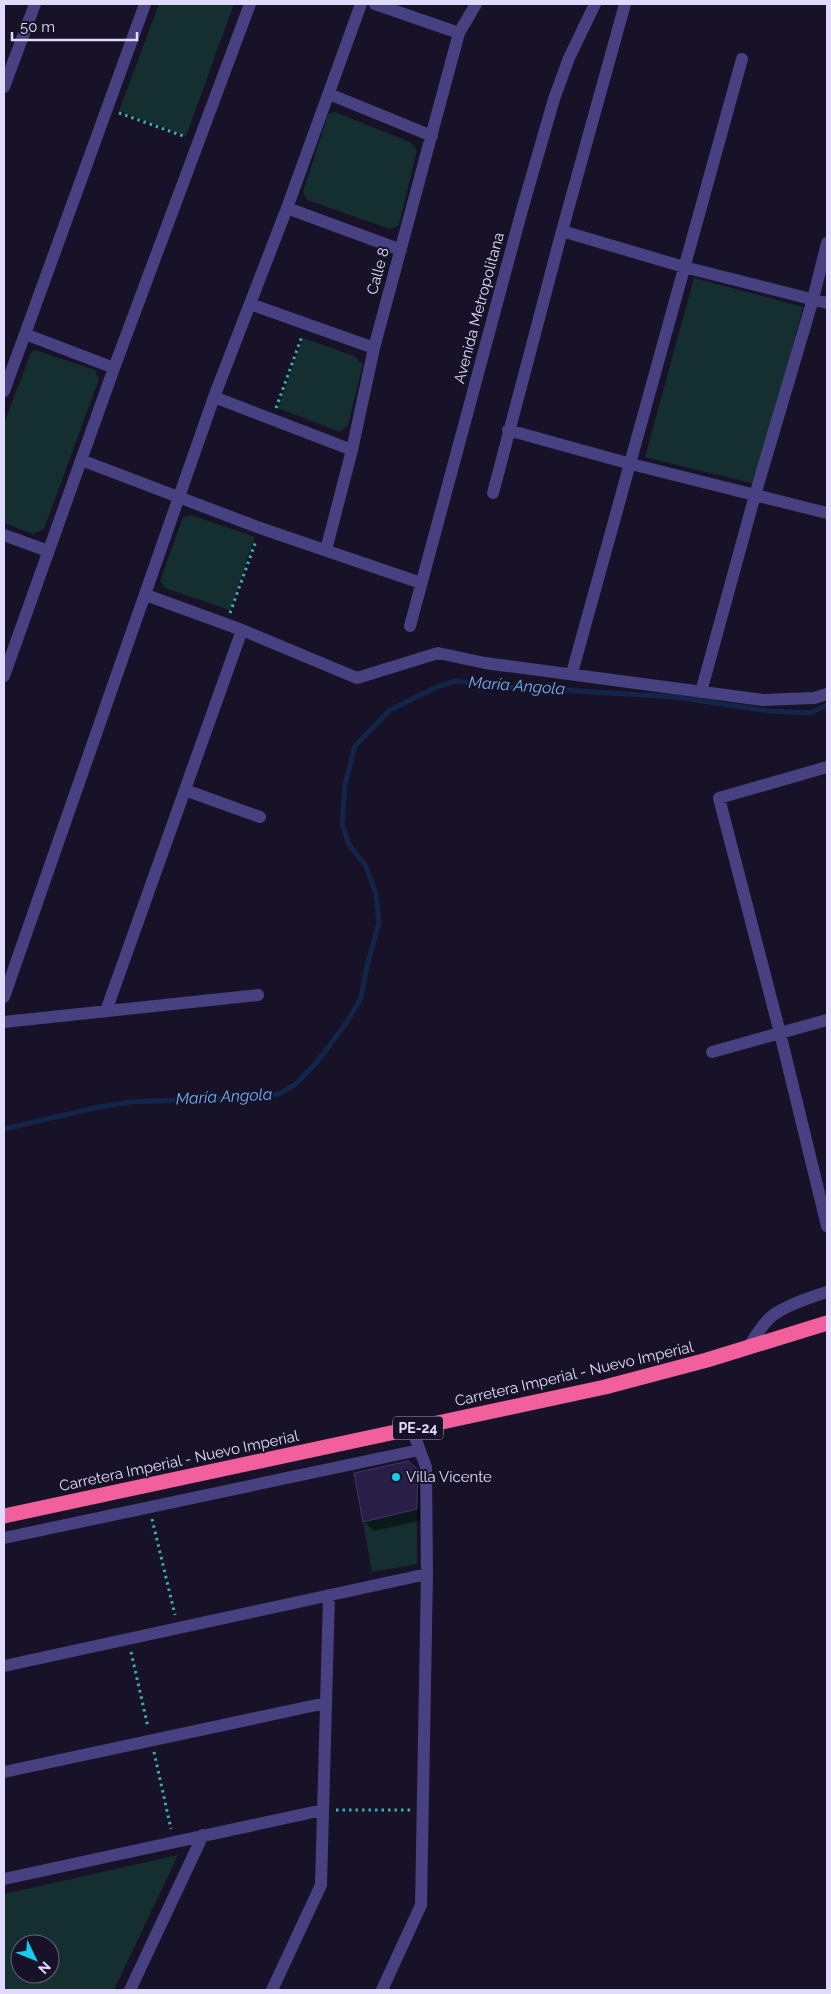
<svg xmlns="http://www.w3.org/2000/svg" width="831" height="1994" font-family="Raleway,sans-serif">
	<rect width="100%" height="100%" fill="#171227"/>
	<!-- green -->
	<path fill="#152f30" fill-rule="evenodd" d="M159 4H234L186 136 119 111Z
		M335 112 410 142 417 150 399 225 390 229 307 200 303 192 328 114Z
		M694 278 803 307 755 484 645 457Z
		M303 338 354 356 363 364 348 425 340 432 278 408Z
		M35 350 95 370 99 379 44 529 33 534 4 523V424L31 352Z
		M191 515 255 537 230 610 165 588 160 581 183 517Z
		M417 1509V1564L372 1572 363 1522Z
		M178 1855 114 1990H4V1894ZM20 1944H50V1974H20Z"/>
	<!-- shadow -->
	<path fill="#0007" d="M408 1462 427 1481V1519L374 1531 364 1522 356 1474Z"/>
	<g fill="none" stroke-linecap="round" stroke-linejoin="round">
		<!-- stream -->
		<path stroke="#132549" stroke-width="5" d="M4 1129 99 1107 131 1102 250 1097 279 1094 296 1084 317 1062 347 1022 361 998 367 966 379 923 376 894 366 866 349 845 342 824 345 785 355 746 390 710 437 687 456 681 498 686 675 697 769 711 810 713 827 705"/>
	</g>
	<!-- building -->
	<path fill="#291f46" stroke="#433370" d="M408 1461 418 1470 417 1509 363 1522 354 1473Z"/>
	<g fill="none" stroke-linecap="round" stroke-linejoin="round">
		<!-- path -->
		<path stroke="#3ab0b0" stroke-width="3" stroke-dasharray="2.5 4" stroke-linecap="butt" d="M119 113 186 137
			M276 408 302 336
			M230 613 256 541
			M152 1519 175 1615
			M131 1652 148 1727
			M154 1752 171 1829
			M336 1810H410"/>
		<!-- minor -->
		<path stroke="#474182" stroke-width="12" d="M375 4 459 33
			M4 87 35 4
			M329 94 432 136
			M287 208 401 250
			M562 231 684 267 827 303
			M250 304 374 348
			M25 334 145 4
			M4 391 25 334 114 368
			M214 397 352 450
			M508 430 631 464 827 513
			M81 460 260 528 421 583
			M493 493 562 231 625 4
			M4 535 48 551
			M326 550 352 450 374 348 459 33 476 4
			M146 595 242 630 357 678 438 653 485 663 763 700 814 698 827 694
			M410 626 522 210 554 99 569 58 595 4
			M572 673 742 59
			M4 676 114 368 250 4
			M701 692 755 495 813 299 827 243
			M827 767 719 798 780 1033 827 1226
			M185 790 260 817
			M4 997 214 397 287 208 361 4
			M106 1011 242 630
			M4 1022 258 995
			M712 1052 827 1020
			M748 1348C755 1337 762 1324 772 1316 786 1305 811 1297 827 1292
			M4 1538 419 1450
			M4 1666 427 1574
			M4 1772 326 1703
			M4 1879 323 1810
			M130 1990 203 1835
			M272 1990 321 1885 329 1595
			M382 1990 421 1905 427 1574 426 1467 412 1429"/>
		<!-- highway -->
		<path stroke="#f25f9d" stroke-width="15" d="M4 1516 605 1387 707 1360 827 1323"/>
	</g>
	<!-- markers -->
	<circle fill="#16cbec" stroke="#171227" stroke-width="2" cx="396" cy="1477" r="5"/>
	<g text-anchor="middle" stroke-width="4" stroke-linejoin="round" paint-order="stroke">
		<!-- shield labels -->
		<rect fill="#171227" stroke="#a49ebc" stroke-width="1" x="393" y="1416.5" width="50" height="23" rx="4"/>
		<g font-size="14" font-weight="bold" fill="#e0dafc">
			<text x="418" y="1433">PE-24</text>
		</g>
		<!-- street labels -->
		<g font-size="15" fill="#e0dafc" stroke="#171227">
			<text transform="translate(378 271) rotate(-75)" y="5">Calle 8</text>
			<text transform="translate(479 308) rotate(-75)" y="5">Avenida Metropolitana</text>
			<text transform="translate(574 1374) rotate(-13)" y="5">Carretera Imperial - Nuevo Imperial</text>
			<text transform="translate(179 1461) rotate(-12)" y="5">Carretera Imperial - Nuevo Imperial</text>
		</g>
		<!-- poi labels -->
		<g font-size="15" fill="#e0dafc" stroke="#171227" text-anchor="start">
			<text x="406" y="1482">Villa Vicente</text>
		</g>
		<!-- water labels -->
		<g font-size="16" font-style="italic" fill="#71b0f3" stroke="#171227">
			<text transform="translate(517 685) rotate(4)" y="6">María Angola</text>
			<text transform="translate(224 1096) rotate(-3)" y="6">María Angola</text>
		</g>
	</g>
	<!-- border -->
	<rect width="831" height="1994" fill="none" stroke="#e0dafc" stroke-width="10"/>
	<!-- north arrow -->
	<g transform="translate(35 1959) rotate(133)"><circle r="24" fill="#171227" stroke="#67627c"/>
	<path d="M0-4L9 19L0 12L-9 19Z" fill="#16cbec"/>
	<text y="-8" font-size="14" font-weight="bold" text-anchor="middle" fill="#e0dafc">N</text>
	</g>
	<!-- scale -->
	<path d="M12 32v8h125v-8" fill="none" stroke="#e0dafc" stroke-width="2.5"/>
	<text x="20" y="32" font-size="15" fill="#e0dafc" stroke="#171227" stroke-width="4" paint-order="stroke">50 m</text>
</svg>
